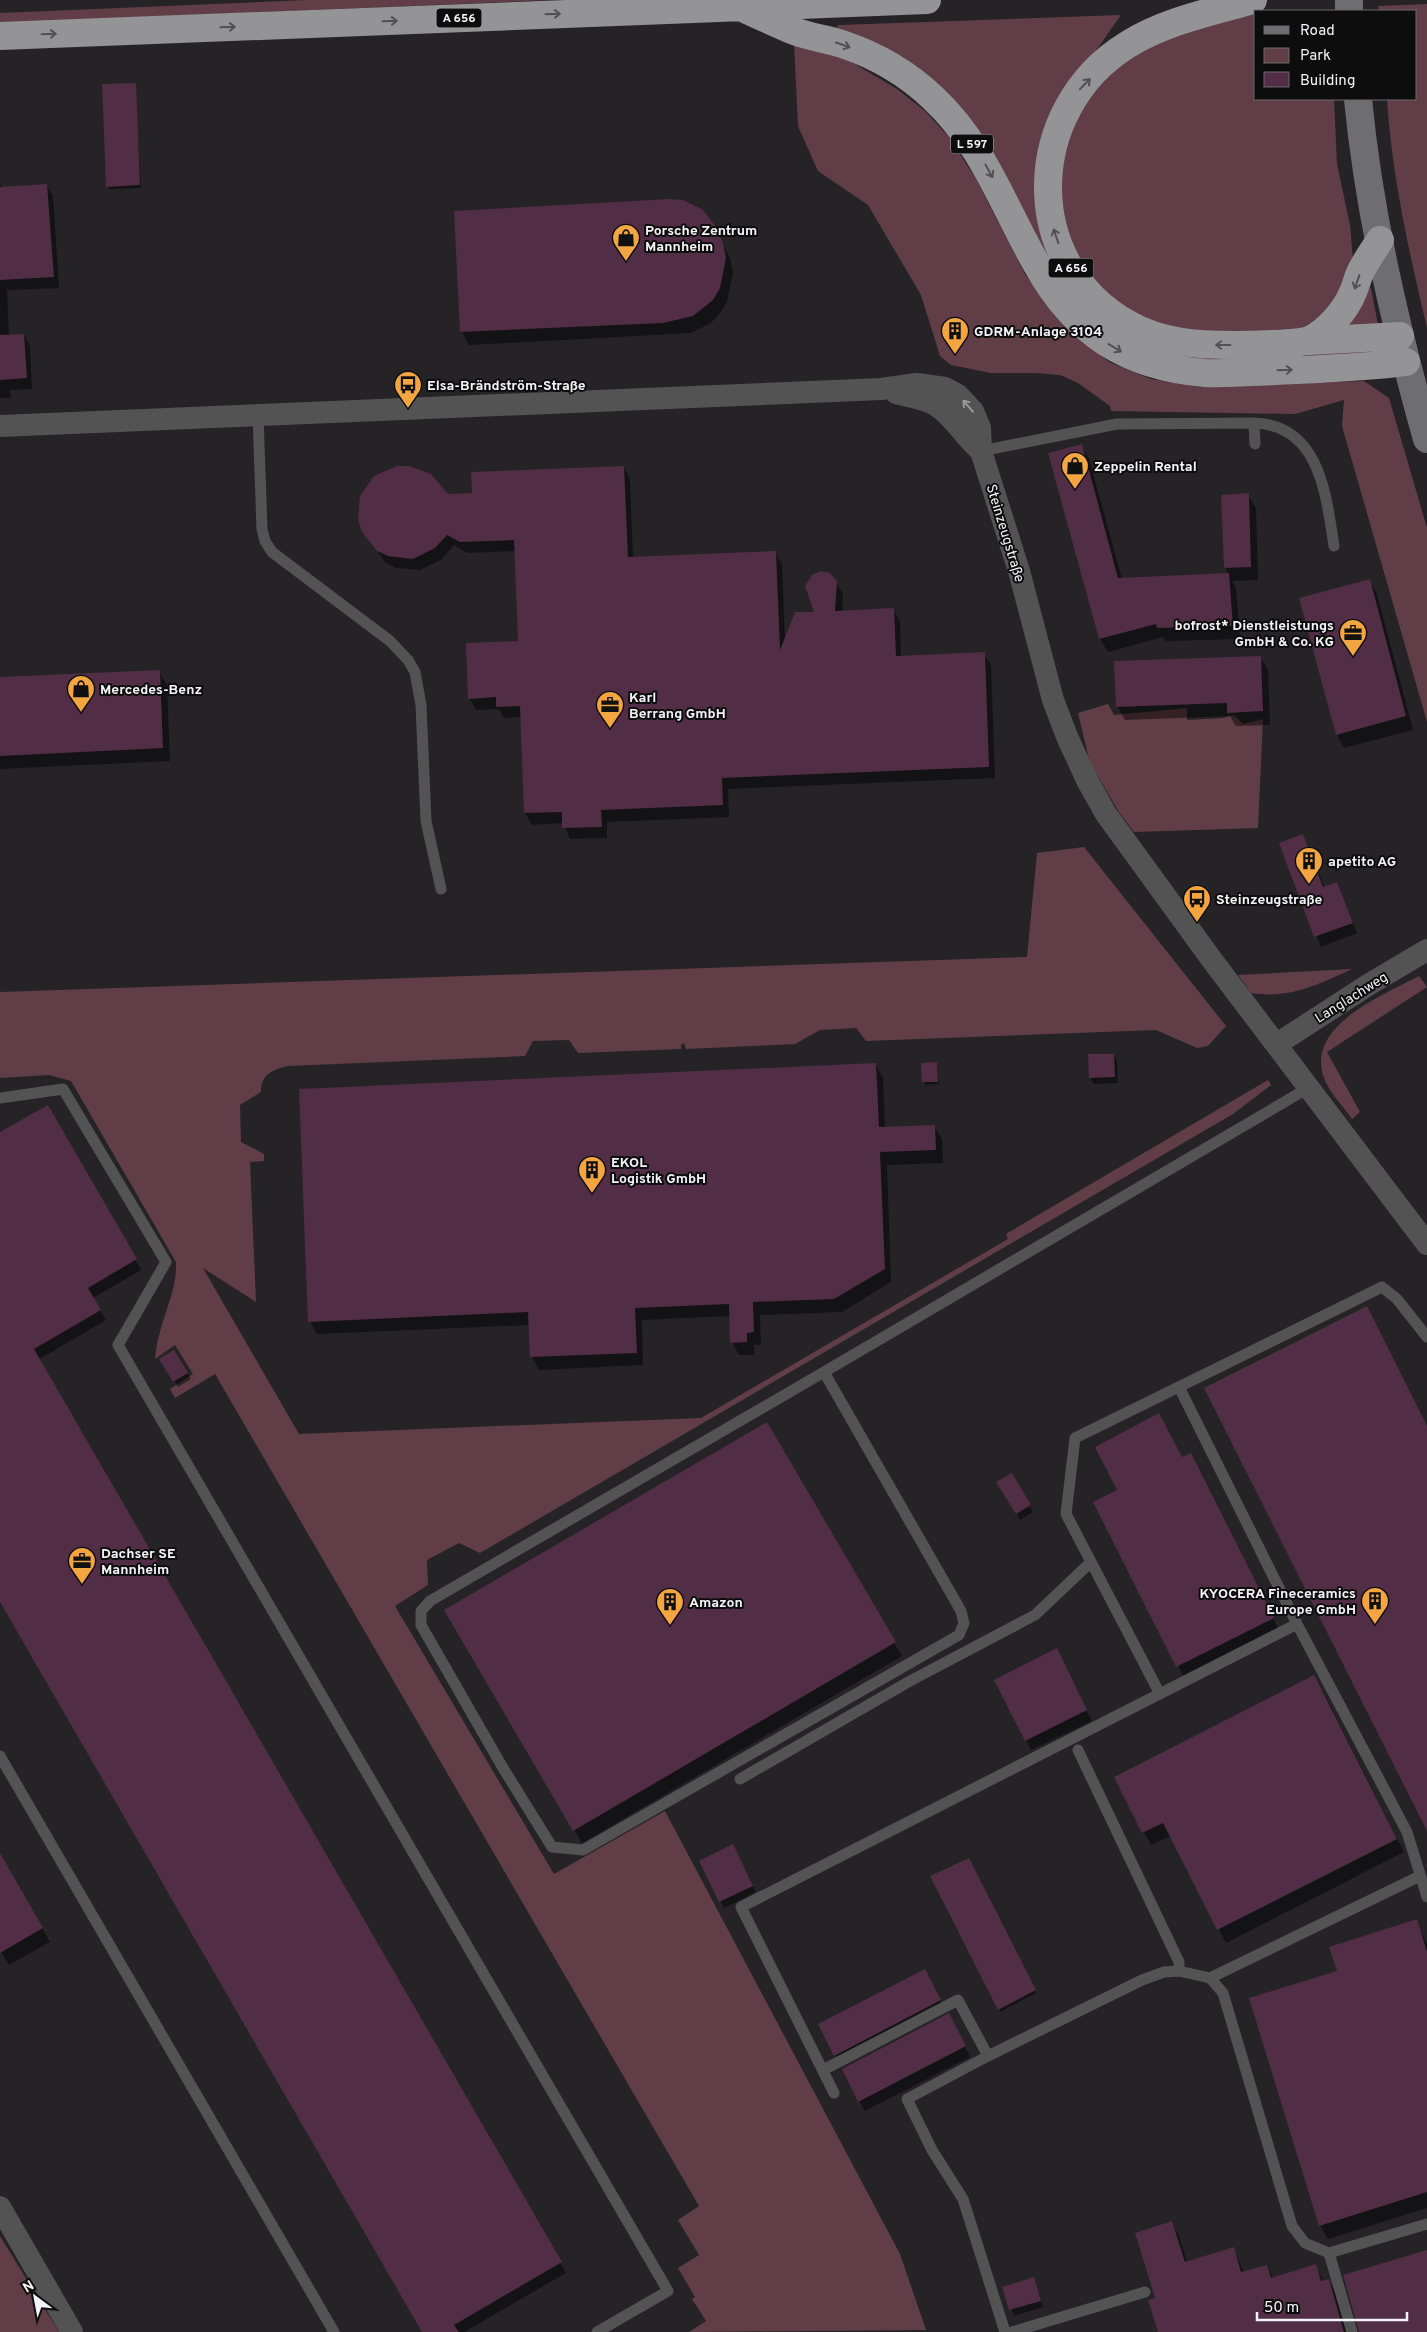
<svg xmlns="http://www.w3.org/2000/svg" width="1427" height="2332" font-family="Overpass,sans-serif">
	<rect width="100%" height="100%" fill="#252326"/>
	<!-- green -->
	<path fill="#613e47" d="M307 0H551L0 23V13Z
		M1427 4V328C1409 252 1392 177 1387 99H1416V11H1379L1378 6Z
		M1256 13V99H1334L1337 164 1350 225 1353 260 1347 285 1316 321 1301 328 1204 336 1151 325 1103 293 1071 249 1057 177 1074 114 1127 56 1205 22Z
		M1121 15 1081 72 1038 182 1113 327 1380 347 1381 351 1370 357 1226 362 1179 359 1106 330 1057 275 1007 181 836 28 839 25Z
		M794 43 848 60 897 89 925 111 949 137 976 179 1025 274 1058 319 1109 362 1151 379 1201 387 1364 381 1389 398 1427 528V722L1342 426 1344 400 1295 414 1111 411 1110 406 1078 383 1060 375 1036 373H991L951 365 940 356 921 295 868 205 818 171 798 126Z
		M1367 286 1371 288 1378 325 1338 330Z
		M1108 704 1114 715 1187 708V720L1223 718 1234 715 1243 724 1263 719 1258 828 1134 832 1119 812 1090 763 1078 713Z
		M1084 847 1226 1026 1208 1046 1197 1048 1156 1030 866 1041 856 1028 820 1030 795 1044 686 1049 684 1043 681 1045V1049L578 1053 569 1040 533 1041 525 1056 288 1066C272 1070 261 1074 261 1092L240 1105 241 1142 264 1154V1161L250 1162 256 1302 203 1268 299 1434 701 1418 1008 1239 1006 1234 1268 1080 1271 1085 1233 1114 480 1553 459 1543 427 1560 428 1585 395 1606 554 1874 665 1811 900 2254 926 2330 689 2332 706 2321 692 2299 695 2297 678 2268 699 2255 678 2220 699 2206 215 1374 175 1398 170 1389 193 1374 175 1345 155 1359C156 1350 157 1341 160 1332 166 1308 177 1288 176 1262L71 1081 49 1075 0 1078V992L1027 957 1037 853Z
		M1352 969C1317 985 1290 999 1251 993L1238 975Z
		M1419 976 1427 987 1327 1052 1360 1112 1352 1119C1343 1106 1329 1092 1324 1078 1305 1025 1384 995 1419 976Z
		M0 2236 59 2332H0Z"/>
	<!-- shadow -->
	<path fill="#0007" d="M135 84 141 188 109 189 107 186Z
		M0 183 2 188 47 186 53 196 59 288 7 290 9 336 24 335 30 346 32 389 10 390 11 398H0Z
		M456 212 715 228 730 258 733 273 727 302 720 313 711 323 691 333 469 345 462 332Z
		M1081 445 1089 459 1122 579 1229 575 1225 567 1248 495 1256 508 1258 580 1232 581 1236 588 1240 639 1166 641 1163 637 1108 652 1100 639 1049 454Z
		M624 467 630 479 633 558 775 552 782 564 785 641 815 613 836 582 843 594 842 612 893 610 900 621 901 657 984 654 991 665 995 778 728 789 729 817 607 822V838L570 839 563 823 532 825 525 813 522 717 504 718 499 709 476 710 469 698 519 642 516 551 467 553 454 545 441 560 420 570 396 568 385 562 363 531 448 496 474 494Z
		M1369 580 1377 594 1413 730 1344 748 1337 735 1300 599Z
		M1260 657 1268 670 1270 725 1236 726 1230 716 1125 720 1117 706Z
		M159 671 167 685 170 761 0 769V678Z
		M1303 836 1325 888 1336 884 1357 933 1321 947 1281 844Z
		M1114 1055 1117 1061 1118 1083 1094 1084 1090 1078Z
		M923 1064H937L939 1084 925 1085Z
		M876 1065 883 1078 885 1128 934 1126 942 1139 943 1163 887 1165 891 1282 842 1312 760 1315 761 1345H754V1355H739L732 1342 730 1316 642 1320 643 1365 539 1370 532 1357 530 1325 317 1334 310 1321Z
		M47 1106 141 1270 93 1298 106 1320 38 1360 566 2273 464 2332H424L0 1599V1133Z
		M174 1352 191 1379 178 1387 161 1360Z
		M766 1424 902 1656 582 1843 446 1611Z
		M1182 1459 1198 1467 1280 1632 1185 1679 1095 1502Z
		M1011 1475 1033 1512 1020 1520 998 1482Z
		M1062 1660 1092 1721 1031 1750 996 1680Z
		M1322 1690 1404 1852 1226 1943 1171 1836 1151 1845 1144 1832Z
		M736 1852 756 1892 724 1908 700 1862Z
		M0 1855 50 1942 9 1965 0 1950Z
		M968 1859 1036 1993 1000 2012 932 1877Z
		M1416 1921 1427 1944V2208L1328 2239 1320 2225 1338 1972Z
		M930 1980 946 2011 841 2065 835 2055Z
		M954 2025 970 2057 865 2111 859 2101Z
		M1171 2223 1179 2236 1187 2262 1234 2249 1244 2273 1267 2266 1273 2278 1315 2266 1324 2282 1328 2280 1336 2293 1347 2332H1159L1157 2299Z
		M1033 2279 1043 2307 1014 2316 1003 2288Z"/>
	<!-- building -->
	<path fill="#522d46" d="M136 83 140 185 106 187 102 84Z
		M47 184 54 277 0 280V187Z
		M670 199 683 200 703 210 716 227 723 243 726 258 720 288 713 300 693 316 663 323 460 332 454 211Z
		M24 334 27 378 0 380V335Z
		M1082 444 1118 578 1229 573 1233 626 1157 628 1156 624 1099 639 1048 453Z
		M397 466H409L431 474 448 494 472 493 471 472 624 466 628 557 776 551 780 650 795 612H814L805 586 812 575 821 571 830 573 837 581 835 611 894 608 896 656 985 652 989 767 722 778 723 805 601 810 602 827 562 828V812L524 813 520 706 496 707V697L468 699 466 643 518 641 514 540 460 542 447 535 435 548 413 559 388 556 377 551 362 532 358 520 360 496 374 476Z
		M1249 493 1251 567 1224 568 1221 495Z
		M1370 579 1406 716 1336 735 1299 598Z
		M1261 656 1263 711 1227 713V703L1116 707 1114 661Z
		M160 670 163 748 0 756V677Z
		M1303 834 1323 887 1337 882 1353 923 1314 937 1279 843Z
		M1088 1054H1114L1115 1077 1089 1078Z
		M937 1062 938 1082H922L921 1063Z
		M876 1063 879 1127 935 1125 936 1150 880 1152 885 1269 834 1299 753 1302 754 1332 747 1333V1342L730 1343 729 1304 635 1308 637 1353 530 1357 528 1312 308 1322 299 1089Z
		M48 1105 137 1259 88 1288 101 1310 34 1349 562 2262 454 2325 459 2332H422L0 1602V1132Z
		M1367 1306 1427 1426V1831L1204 1388Z
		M174 1350 188 1373 173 1382 159 1359Z
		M1159 1413 1182 1457 1191 1453 1274 1618 1176 1667 1093 1502 1117 1490 1095 1447Z
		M767 1422 896 1642 573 1831 444 1610Z
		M1012 1473 1031 1505 1016 1514 996 1482Z
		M1057 1648 1087 1710 1025 1741 994 1680Z
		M1314 1675 1397 1839 1217 1930 1163 1823 1142 1833 1114 1777Z
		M733 1844 753 1886 719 1902 699 1861Z
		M0 1853 43 1928 0 1953Z
		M969 1858 1036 1990 998 2010 930 1876Z
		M1417 1919 1427 1952V2192L1319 2226 1249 1998 1337 1971 1329 1947Z
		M925 1969 941 2000 834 2056 818 2024Z
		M949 2013 966 2046 858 2102 842 2069Z
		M1172 2221 1185 2262 1234 2247 1241 2272 1267 2265 1271 2278 1316 2264 1321 2281 1329 2279 1344 2332H1158L1148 2300 1155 2298 1135 2233Z
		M1427 2250V2332H1359L1343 2275Z
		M1034 2277 1041 2301 1009 2310 1002 2287Z"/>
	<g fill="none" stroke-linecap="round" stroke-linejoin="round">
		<!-- service -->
		<path stroke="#535354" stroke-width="11" d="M258 415 262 529 265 541 272 552 390 641 408 660 415 672 421 705 426 821 441 889
			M1254 423C1320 425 1326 495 1334 546
			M981 451 1117 424 1254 423 1255 444
			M0 1098 63 1089 166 1262 118 1345 668 2291 597 2332
			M824 1372 430 1601 421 1611V1625L503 1768 552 1847 583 1850 959 1635 964 1623 961 1611 824 1372 1310 1087
			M1179 1387 1297 1624 1407 1832 1427 1897
			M1160 1694 1066 1514 1075 1438 1382 1287 1397 1299 1427 1337
			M1078 1750 1179 1962V1971L1210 1978 1223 1993 1292 2226 1305 2243 1329 2253 1427 2224
			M0 1756 334 2332
			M740 1779 910 1681 1035 1615 1091 1562
			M1210 1978 1420 1876
			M988 2056 907 2099 932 2150 963 2199 1005 2332
			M823 2070 958 2000 988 2056 1142 1980 1164 1972 1179 1971
			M834 2093 741 1907 1297 1624
			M1329 2253 1352 2332
			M1012 2332 1145 2292"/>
		<!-- minor -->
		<path stroke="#535354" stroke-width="22" d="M896 393C909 397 926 398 937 406 955 418 965 438 981 451
			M0 426 881 389 917 384 945 388 958 395 973 411 980 428 981 451 1019 571 1053 700 1068 739 1088 782 1106 814 1212 960 1427 1244
			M1277 1044 1368 985 1427 950
			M0 2207 72 2332"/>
		<!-- secondary -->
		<path stroke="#6e6d6f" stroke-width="28" d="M1349 0V11
			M1358 99C1369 214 1396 328 1427 439"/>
		<!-- motorway -->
		<path stroke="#949497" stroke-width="28" d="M1253 0C1211 12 1165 21 1127 45 1024 109 1019 263 1128 324 1161 343 1197 345 1234 345 1248 345 1299 344 1309 340 1327 332 1346 310 1353 292 1356 286 1357 279 1360 273 1365 262 1373 251 1380 240
			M745 9C762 17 778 24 794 31 810 37 826 39 842 44 875 55 908 74 933 98 983 144 1004 208 1037 265 1075 333 1127 367 1205 373 1228 374 1252 372 1275 371 1319 369 1362 368 1406 362
			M0 36 927 0
			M1308 341 1400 336"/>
	</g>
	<!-- one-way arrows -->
	<defs><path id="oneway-shaft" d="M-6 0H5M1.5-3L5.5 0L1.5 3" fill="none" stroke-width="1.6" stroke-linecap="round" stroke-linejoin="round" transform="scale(1.25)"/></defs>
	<g stroke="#515052">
		<use href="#oneway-shaft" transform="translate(553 14) rotate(-2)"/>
		<use href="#oneway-shaft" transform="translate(390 21) rotate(-2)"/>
		<use href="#oneway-shaft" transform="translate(228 27) rotate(-2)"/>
		<use href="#oneway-shaft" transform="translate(49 34) rotate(-2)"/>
		<use href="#oneway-shaft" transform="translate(843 45) rotate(19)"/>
		<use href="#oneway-shaft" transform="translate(1085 84) rotate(-46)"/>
		<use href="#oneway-shaft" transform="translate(989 171) rotate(61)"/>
		<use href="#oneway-shaft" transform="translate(1056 236) rotate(-109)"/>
		<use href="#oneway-shaft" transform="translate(1357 282) rotate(109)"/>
		<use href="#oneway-shaft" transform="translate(1223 345) rotate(180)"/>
		<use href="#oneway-shaft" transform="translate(1115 348) rotate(31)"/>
		<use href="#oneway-shaft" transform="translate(1285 370) rotate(-2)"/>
	</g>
	<use stroke="#9b9b9c" href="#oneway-shaft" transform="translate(968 406) rotate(-131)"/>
	<!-- icons -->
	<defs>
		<symbol id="shop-pin" viewBox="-11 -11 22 30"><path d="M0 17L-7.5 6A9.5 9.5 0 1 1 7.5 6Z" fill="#f2a541" stroke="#0e0d0e"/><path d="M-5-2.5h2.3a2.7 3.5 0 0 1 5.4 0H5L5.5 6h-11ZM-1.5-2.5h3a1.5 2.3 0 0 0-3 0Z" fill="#111"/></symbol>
		<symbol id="building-pin" viewBox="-11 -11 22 30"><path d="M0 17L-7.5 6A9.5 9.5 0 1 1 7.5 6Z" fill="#f2a541" stroke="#0e0d0e"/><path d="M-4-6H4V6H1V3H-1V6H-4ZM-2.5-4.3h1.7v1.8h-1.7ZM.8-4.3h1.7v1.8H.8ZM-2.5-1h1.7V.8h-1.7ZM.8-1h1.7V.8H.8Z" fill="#111"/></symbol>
		<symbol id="bus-pin" viewBox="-11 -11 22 30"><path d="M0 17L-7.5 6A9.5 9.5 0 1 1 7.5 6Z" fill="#f2a541" stroke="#0e0d0e"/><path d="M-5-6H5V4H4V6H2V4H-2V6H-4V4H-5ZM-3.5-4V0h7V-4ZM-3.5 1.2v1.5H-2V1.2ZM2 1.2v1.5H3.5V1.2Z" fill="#111"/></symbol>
		<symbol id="office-pin" viewBox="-11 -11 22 30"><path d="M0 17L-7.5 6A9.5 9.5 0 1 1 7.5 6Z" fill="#f2a541" stroke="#0e0d0e"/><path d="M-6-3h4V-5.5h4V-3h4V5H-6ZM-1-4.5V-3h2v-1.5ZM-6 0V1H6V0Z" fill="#111"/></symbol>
	</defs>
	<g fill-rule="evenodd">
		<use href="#shop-pin" x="610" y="222" width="32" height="43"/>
		<use href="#building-pin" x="939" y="315" width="32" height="43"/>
		<use href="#bus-pin" x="392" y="369" width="32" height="43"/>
		<use href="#shop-pin" x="1059" y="450" width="32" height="43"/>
		<use href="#office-pin" x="1337" y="617" width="32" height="43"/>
		<use href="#shop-pin" x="65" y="673" width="32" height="43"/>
		<use href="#office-pin" x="594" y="689" width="32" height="43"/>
		<use href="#building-pin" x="1293" y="845" width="32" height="43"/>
		<use href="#bus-pin" x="1181" y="883" width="32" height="43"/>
		<use href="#building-pin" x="576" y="1154" width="32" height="43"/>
		<use href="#office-pin" x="66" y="1545" width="32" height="43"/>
		<use href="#building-pin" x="1359" y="1585" width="32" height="43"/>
		<use href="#building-pin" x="654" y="1586" width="32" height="43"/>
	</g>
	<g text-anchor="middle" stroke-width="4" stroke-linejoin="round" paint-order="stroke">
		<!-- shield labels -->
		<g fill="#0e0d0e" stroke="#afaeb0" stroke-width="1">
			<rect x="436.5" y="8.5" width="45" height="19" rx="4"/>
			<rect x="951" y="134.5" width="42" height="19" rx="4"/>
			<rect x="1048.5" y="258.5" width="45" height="19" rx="4"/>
		</g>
		<g font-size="12" font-weight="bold" fill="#f4f3f5">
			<text x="459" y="22">A 656</text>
			<text x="972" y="148">L 597</text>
			<text x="1071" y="272">A 656</text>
		</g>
		<!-- poi labels -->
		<g font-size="14" font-weight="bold" fill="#f4f3f5" stroke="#0e0d0e" text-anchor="start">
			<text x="645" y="235">Porsche Zentrum<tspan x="645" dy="16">Mannheim</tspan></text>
			<text x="974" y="336">GDRM-Anlage 3104</text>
			<text x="427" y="390">Elsa-Brändström-Straße</text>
			<text x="1094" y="471">Zeppelin Rental</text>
			<text x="1334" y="630" text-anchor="end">bofrost* Dienstleistungs<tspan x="1334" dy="16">GmbH &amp; Co. KG</tspan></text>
			<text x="100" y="694">Mercedes-Benz</text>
			<text x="629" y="702">Karl<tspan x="629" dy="16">Berrang GmbH</tspan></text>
			<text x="1328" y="866">apetito AG</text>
			<text x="1216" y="904">Steinzeugstraße</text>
			<text x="611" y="1167">EKOL<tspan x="611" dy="16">Logistik GmbH</tspan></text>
			<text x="101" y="1558">Dachser SE<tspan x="101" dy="16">Mannheim</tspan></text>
			<text x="1356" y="1598" text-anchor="end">KYOCERA Fineceramics<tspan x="1356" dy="16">Europe GmbH</tspan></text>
			<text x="689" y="1607">Amazon</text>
		</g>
		<!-- street labels -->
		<g font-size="14" fill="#f4f3f5" stroke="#0e0d0e">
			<text transform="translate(1006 533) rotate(73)" y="5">Steinzeugstraße</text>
			<text transform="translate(1351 997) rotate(-32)" y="5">Langlachweg</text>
		</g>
	</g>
	<!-- legend -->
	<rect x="1254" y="10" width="162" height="90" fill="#0e0d0e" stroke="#6a696a"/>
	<rect x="1264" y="26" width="25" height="8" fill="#6e6d6f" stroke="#6a696a"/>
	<text x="1300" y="35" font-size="15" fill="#f4f3f5">Road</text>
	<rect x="1264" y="48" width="25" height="15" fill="#613e47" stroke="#6a696a"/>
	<text x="1300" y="60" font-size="15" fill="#f4f3f5">Park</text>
	<rect x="1264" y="72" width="25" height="15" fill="#522d46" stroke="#6a696a"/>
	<text x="1300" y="85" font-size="15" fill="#f4f3f5">Building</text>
	<!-- north arrow -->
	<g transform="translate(35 2297) rotate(328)" stroke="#0e0d0e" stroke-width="4" paint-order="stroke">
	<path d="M0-4L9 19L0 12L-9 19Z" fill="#f4f3f5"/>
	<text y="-8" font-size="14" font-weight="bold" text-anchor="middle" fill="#f4f3f5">N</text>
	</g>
	<!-- scale -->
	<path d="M1257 2312v8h150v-8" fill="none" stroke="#f4f3f5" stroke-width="2.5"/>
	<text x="1264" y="2312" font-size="15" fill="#f4f3f5" stroke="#0e0d0e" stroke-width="4" paint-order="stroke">50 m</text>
</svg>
